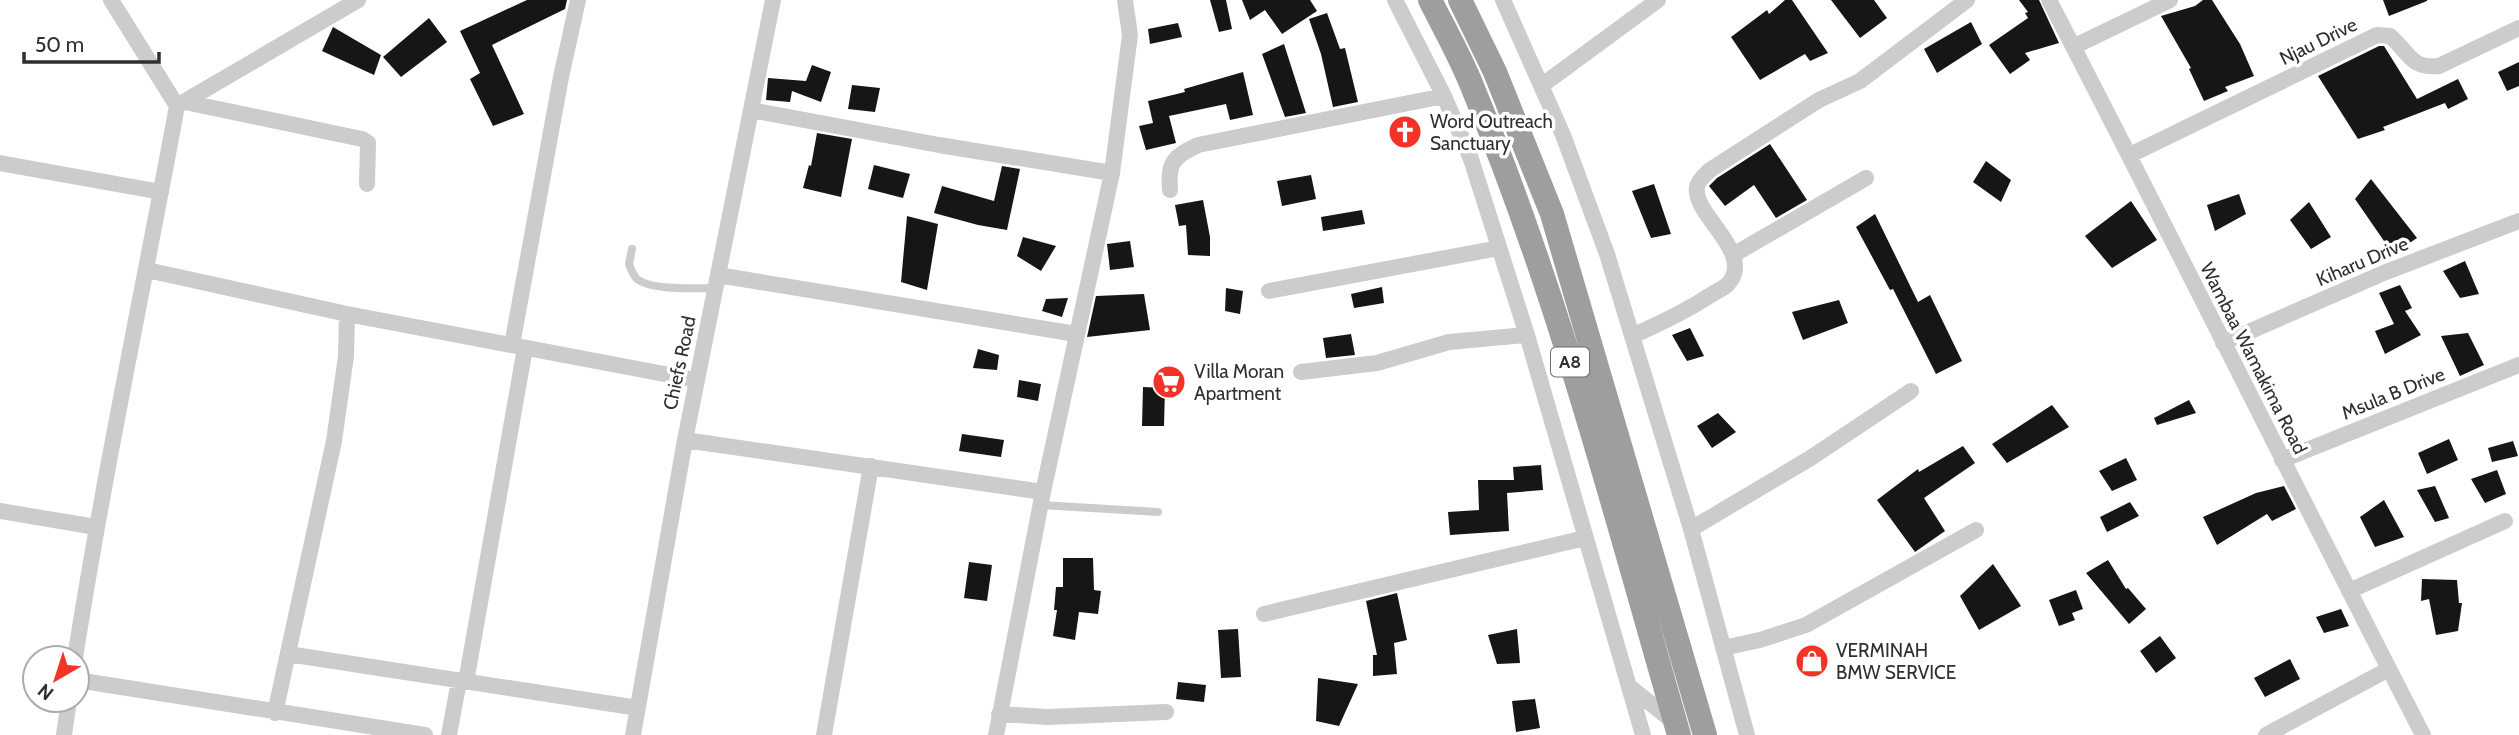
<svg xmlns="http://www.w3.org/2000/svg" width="2519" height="735" font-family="Cabin,sans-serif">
	<rect width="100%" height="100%" fill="#fff"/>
	<!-- building -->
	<path fill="#161616" d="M527 0H567L565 9 492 45 524 114 493 126 470 79 480 73 460 31Z
		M1210 0H1226L1232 29 1219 32Z
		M1242 0H1310L1317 11 1282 34 1265 10 1250 20Z
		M1785 0H1792L1828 53 1810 61 1805 54 1760 80 1731 37 1767 10 1769 14Z
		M1831 0H1874L1887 18 1860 38Z
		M2019 0H2039L2059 43 2025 53 2030 60 2010 74 1989 45 2028 18 2025 13 2028 12Z
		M2203 0H2212L2240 44 2254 76 2225 87 2228 91 2204 101 2189 69 2191 68 2161 16 2195 6Z
		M2383 0H2427V1L2389 16Z
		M1327 13 1340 49 1345 48 1358 102 1333 107 1321 54 1309 19Z
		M429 18 447 42 401 77 383 57Z
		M1971 22 1982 44 1937 73 1924 49Z
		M1178 23 1182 37 1150 44 1148 29Z
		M333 27 381 55 374 75 322 51Z
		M1284 44 1306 113 1285 117 1262 54Z
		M2379 46H2384L2417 99 2458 79 2468 99 2448 109 2445 103 2383 127 2385 130 2358 139 2318 76Z
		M2519 62V86L2507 91 2498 72Z
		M812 65 831 72 821 102 792 91 790 102 766 100 768 78 806 81Z
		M1243 72 1253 115 1230 120 1226 104 1169 116 1176 143 1146 150 1139 126 1153 123 1148 101 1185 92 1184 89Z
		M852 85 880 88 875 112 848 109Z
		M817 133 852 139 841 197 803 188 809 165 811 166Z
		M1770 144 1807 200 1776 218 1754 185 1725 206 1709 186 1717 178Z
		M1986 161 2011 180 2001 202 1973 182Z
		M874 165 910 174 903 198 868 189Z
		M1002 166 1020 169 1007 230 978 225 934 213 942 186 994 201Z
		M1311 175 1316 199 1282 206 1277 181Z
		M2371 179 2417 238 2393 254 2355 199Z
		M1654 184 1671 234 1651 238 1632 191Z
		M2239 194 2246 214 2215 231 2207 205Z
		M1203 200 1210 237V256L1188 255 1186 225 1179 226 1175 205Z
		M2131 201 2157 240 2112 268 2085 236Z
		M2309 202 2331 237 2311 249 2290 220Z
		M1362 210 1365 224 1323 231 1321 217Z
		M1875 214 1918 302 1930 295 1962 361 1936 374 1893 289 1890 290 1856 227Z
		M907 216 938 224 927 290 901 282Z
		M1023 237 1056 246 1041 271 1017 256Z
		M1130 241 1134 267 1110 270 1107 244Z
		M2465 261 2479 294 2460 298 2443 271Z
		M2400 285 2412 308 2405 311 2421 335 2385 354 2375 331 2394 324 2379 293Z
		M1382 287 1384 303 1354 308 1351 294Z
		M1226 288 1243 291 1240 314 1225 311Z
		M1144 294 1150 330 1087 337 1096 296Z
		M1068 298 1062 317 1042 311 1046 299Z
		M1839 300 1848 323 1803 340 1792 312Z
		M1690 328 1704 356 1687 361 1672 335Z
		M2468 333 2484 365 2460 376 2441 336Z
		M1351 334 1355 355 1326 358 1323 338Z
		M978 349 999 355 997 370 973 368Z
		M1019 380 1041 384 1038 401 1017 397Z
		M1143 387 1165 388 1164 426H1142Z
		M2189 400 2196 413 2157 425 2154 418Z
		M2052 405 2069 427 2007 463 1992 444Z
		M1718 413 1736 432 1712 448 1697 426Z
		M962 434 1004 440 1001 457 959 451Z
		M2449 439 2458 460 2427 474 2418 453Z
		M2513 441 2518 456 2492 462 2488 448Z
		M1963 446 1975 463 1924 498 1945 531 1915 552 1877 500 1918 469 1919 472Z
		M2126 458 2137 480 2112 491 2099 471Z
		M1541 465 1543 490 1507 493 1509 531 1450 535 1448 512 1479 510 1478 480H1514L1513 467Z
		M2497 470 2506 494 2485 503 2471 479Z
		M2284 486 2296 509 2272 521 2267 514 2217 545 2203 517 2256 493Z
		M2435 486 2449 518 2435 522 2417 490Z
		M2384 500 2404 537 2375 547 2360 517Z
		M2130 502 2139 516 2107 532 2100 517Z
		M1063 558H1093L1094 590 1101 591 1098 614 1079 612 1075 640 1053 636 1057 610H1054L1056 587H1063Z
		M2108 560 2126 589 2128 588 2146 609 2129 624 2086 573Z
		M969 562 992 565 987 601 964 598Z
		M1993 564 2021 606 1979 630 1960 596Z
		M2422 579 2457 580 2459 603H2462L2458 631 2436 635 2429 599 2421 601Z
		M2076 590 2083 609 2072 613 2075 620 2059 626 2049 600Z
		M1397 593 1407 640 1394 643 1397 674 1373 676V655H1377L1366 601Z
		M2341 609 2349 626 2324 633 2316 617Z
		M1238 629 1241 677 1221 678 1218 630Z
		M1517 629 1520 663 1497 664 1488 635Z
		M2160 636 2176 658 2156 673 2140 651Z
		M2290 659 2300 679 2265 697 2254 678Z
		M1318 678 1358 684 1339 726 1316 721Z
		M1178 682 1206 685 1204 702 1176 699Z
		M1535 699 1540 728 1516 732 1512 701Z"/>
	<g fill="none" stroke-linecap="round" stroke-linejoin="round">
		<!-- service -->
		<path stroke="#ccc" stroke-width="8" d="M632 249 629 264C631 270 633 275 637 279 652 291 697 288 715 288
			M1041 505 1158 512"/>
		<!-- minor -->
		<path stroke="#ccc" stroke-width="16" d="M1395 0 1444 96 1471 159 1527 335 1643 735
			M1503 0 1563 135 1607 254 1691 529 1747 735
			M2049 0C2176 244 2297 491 2423 735
			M2073 47 2170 0
			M1541 86 1658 0
			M185 102 362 139 368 143 367 184
			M182 103 358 0
			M751 110 939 145 1112 173
			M2130 155 2377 35 2390 36C2409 52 2410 69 2439 66L2519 28
			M0 163 161 192
			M1170 190C1168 162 1173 157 1198 145L1444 96
			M1733 255 1866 178
			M147 270 347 314 696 380
			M718 275 1076 334
			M1269 291 1499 248
			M1632 336C1659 324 1685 312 1709 296 1715 292 1723 289 1728 284 1756 253 1692 215 1697 187 1699 179 1705 175 1710 170L1819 100 1860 81 1967 0
			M2223 343 2386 272 2519 221
			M512 345 561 77 578 0
			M1301 372 1377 363 1449 342 1527 335
			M685 440 1043 492
			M2282 460 2519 365
			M0 511 96 527
			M1691 529 1809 459 1911 391
			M2349 591 2505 521
			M1264 614 1585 538
			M1723 648 1760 640 1806 625 1976 530
			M288 654 638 708
			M75 658C104 473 143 290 177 106L111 0
			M77 680 425 735
			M466 682 525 348
			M1630 687 1675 723
			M275 713 334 441 346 356 347 314
			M999 714 1048 717 1166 712
			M64 735 69 700
			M449 735 459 681
			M633 735 685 440 773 0
			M824 735 871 466
			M996 735 1043 492 1112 173 1130 35 1125 0
			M2266 735 2389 669"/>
		<!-- trunk -->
		<path stroke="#9e9e9e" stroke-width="24" d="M1430 0C1444 28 1460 56 1472 86 1559 295 1616 517 1679 735
			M1460 0 1495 72 1552 214 1705 735"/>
	</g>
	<!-- icons -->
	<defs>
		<symbol id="church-disc" viewBox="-11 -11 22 22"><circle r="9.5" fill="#f13427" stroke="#fff"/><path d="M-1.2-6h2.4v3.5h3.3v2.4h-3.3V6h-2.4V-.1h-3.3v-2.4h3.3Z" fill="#fff"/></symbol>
		<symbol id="supermarket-disc" viewBox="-11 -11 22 22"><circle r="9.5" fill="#f13427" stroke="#fff"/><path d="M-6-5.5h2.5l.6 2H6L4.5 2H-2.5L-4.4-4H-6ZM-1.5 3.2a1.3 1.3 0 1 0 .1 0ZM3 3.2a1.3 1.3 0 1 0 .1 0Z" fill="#fff"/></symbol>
		<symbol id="shop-disc" viewBox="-11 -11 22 22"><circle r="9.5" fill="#f13427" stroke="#fff"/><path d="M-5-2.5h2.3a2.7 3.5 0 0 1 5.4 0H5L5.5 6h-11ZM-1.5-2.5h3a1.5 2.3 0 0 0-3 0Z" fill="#fff"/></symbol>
	</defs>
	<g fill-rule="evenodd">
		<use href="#church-disc" x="1386" y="113" width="38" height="38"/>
		<use href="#supermarket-disc" x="1150" y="363" width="38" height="38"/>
		<use href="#shop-disc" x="1793" y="642" width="38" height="38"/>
	</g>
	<g text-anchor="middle" stroke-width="7" stroke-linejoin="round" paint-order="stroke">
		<!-- shield labels -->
		<rect fill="#fff" stroke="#6d6d6d" stroke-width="2" x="1551" y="347.5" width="38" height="29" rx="5"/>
		<g font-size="18" font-weight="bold" fill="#2f2f2f">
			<text x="1570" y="368">A8</text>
		</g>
		<!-- street labels -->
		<g font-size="19" fill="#2f2f2f" stroke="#fff">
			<text transform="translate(2318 41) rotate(-26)" y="7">Njau Drive</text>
			<text transform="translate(2362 261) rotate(-23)" y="7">Kiharu Drive</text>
			<text transform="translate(2254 358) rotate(63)" y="7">Wambaa Wamakima Road</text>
			<text transform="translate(679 363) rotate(-78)" y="7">Chiefs Road</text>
			<text transform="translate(2393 393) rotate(-22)" y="7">Msula B Drive</text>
		</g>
		<!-- poi labels -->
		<g font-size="19" fill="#2f2f2f" stroke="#fff" text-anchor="start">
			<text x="1430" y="128">Word Outreach<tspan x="1430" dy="22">Sanctuary</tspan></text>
			<text x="1194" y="378">Villa Moran<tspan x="1194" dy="22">Apartment</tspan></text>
			<text x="1836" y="657">VERMINAH<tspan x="1836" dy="22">BMW SERVICE</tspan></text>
		</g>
	</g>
	<!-- north arrow -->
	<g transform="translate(56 679) rotate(219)"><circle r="33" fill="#ffffff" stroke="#acacac" stroke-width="2"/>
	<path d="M0-5L12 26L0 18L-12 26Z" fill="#f13427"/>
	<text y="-10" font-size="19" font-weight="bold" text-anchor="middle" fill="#2f2f2f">N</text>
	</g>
	<!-- scale -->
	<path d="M24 52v10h135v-10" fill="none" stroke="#2f2f2f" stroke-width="3.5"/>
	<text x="35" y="52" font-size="21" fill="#2f2f2f" stroke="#ffffff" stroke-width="5" paint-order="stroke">50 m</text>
</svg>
